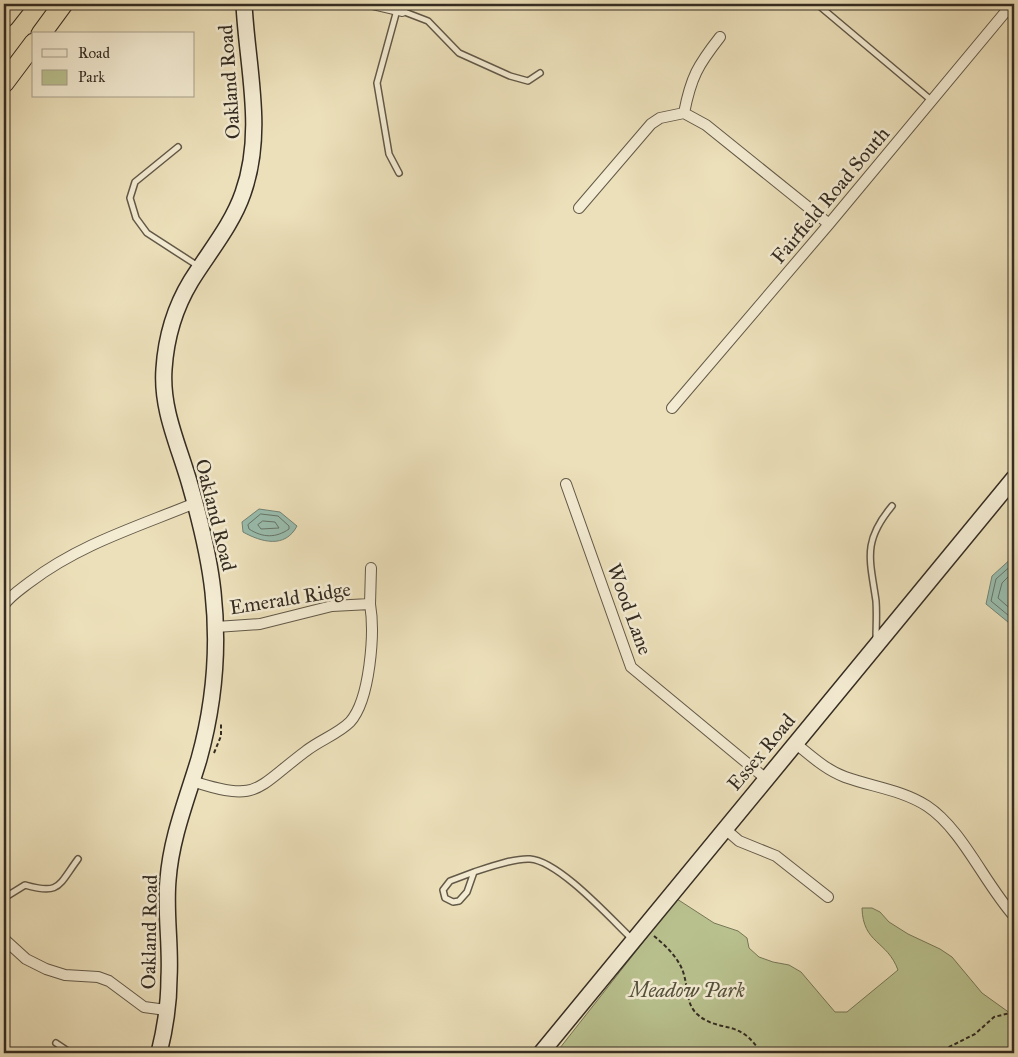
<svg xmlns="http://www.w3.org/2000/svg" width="1018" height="1057" font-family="'IM FELL Great Primer',serif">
	<rect width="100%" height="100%" fill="#ece0ba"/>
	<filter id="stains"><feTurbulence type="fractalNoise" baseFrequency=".004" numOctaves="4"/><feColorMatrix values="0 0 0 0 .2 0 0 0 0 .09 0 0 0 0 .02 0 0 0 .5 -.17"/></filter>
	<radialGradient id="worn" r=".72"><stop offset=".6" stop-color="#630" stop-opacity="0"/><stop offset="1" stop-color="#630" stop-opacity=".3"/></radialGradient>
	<!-- green -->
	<path fill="#b9c28f" stroke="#767758" d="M677 899 714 923 738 931 747 938 749 948 759 957 773 962 789 965 801 972 835 1012H847L898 970C887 940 863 944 862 908H872L880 912 889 922 908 934 940 949 952 957 982 993 1014 1016V1053H556Z"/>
	<!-- water -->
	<path fill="#99bdae" stroke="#718376" d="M259 509 280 512 297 526C285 549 261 542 243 532L242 522Z
		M1014 556V627L986 604 992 576Z"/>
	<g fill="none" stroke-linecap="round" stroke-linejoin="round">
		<!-- shore -->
		<path stroke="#667468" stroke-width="1" d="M261 514 278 516 289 526V529C276 538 263 538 249 529L248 525Z
			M263 521 275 522 279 528 261 529 258 525Z
			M1014 563 996 579 991 601 1014 620
			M1014 571 1002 583 998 598 1014 612"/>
		<defs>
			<path id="lane" d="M817 4 931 100
				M397 10 377 83 389 154 399 173
				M402 11 428 21 459 53 510 76 528 81 540 73
				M178 147 135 182 130 198 136 218 147 233 198 266
				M876 640C876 627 877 614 876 601 870 559 862 542 892 506
				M474 872 450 881 443 890 445 898 453 902 459 901 467 892 474 872C489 867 514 858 530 859 559 861 611 919 632 939
				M4 898 25 885C60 895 58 886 78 859
				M56 1043 71 1053"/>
			<path id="street" d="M372 4 402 11
				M684 113C691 77 698 65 720 37
				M579 208 651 124 660 118 684 113 706 125 829 224
				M672 408 829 224 1012 4
				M566 484 631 667 765 778
				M370 604 371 568
				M4 605C10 596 21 589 30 582 80 544 137 527 195 503
				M795 743C811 756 826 770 845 777 873 787 902 790 927 806 962 829 985 884 1014 916
				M192 781C259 803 255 789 306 751 320 740 338 734 350 722 370 700 375 633 370 604L332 606 260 624 216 627
				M724 828 739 841 776 856 828 897
				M4 939 26 959 46 969 65 975 98 977 109 981 144 1007 166 1010"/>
			<path id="secondary" d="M159 1053C165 1029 169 1003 169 978 171 945 165 913 168 880 171 838 187 799 199 759 214 705 219 647 213 592 209 555 200 520 190 485 179 446 161 410 164 369 166 338 174 309 191 281 209 252 232 225 243 193 265 131 247 67 244 4
				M541 1053 1014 478"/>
			<path id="highway" d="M4 18 15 4
				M41 34 63 4
				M4 83 34 43"/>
		</defs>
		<!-- lane casing -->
		<use href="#lane" stroke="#625948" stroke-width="8"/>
		<!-- street casing -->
		<use href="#street" stroke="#625948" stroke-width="12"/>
		<!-- secondary casing -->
		<use href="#secondary" stroke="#342c22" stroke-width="18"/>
		<!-- highway casing -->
		<use href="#highway" stroke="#342c22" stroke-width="21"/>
		<!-- path -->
		<path stroke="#342c22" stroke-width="2" stroke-dasharray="4 2.5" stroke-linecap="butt" d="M214 753 221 736V722
			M654 936C666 946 680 959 684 975 688 988 686 1004 697 1014 719 1034 739 1017 761 1053
			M937 1053 975 1034 994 1017 1010 1013 1014 1003"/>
		<!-- lane -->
		<use href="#lane" stroke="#f3ebd2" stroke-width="5"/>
		<!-- street -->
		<use href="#street" stroke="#f3ebd2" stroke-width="10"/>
		<!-- secondary -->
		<use href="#secondary" stroke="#f3ebd2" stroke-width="15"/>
		<!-- highway -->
		<use href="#highway" stroke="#ece0ba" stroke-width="19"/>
	</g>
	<g text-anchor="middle" stroke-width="5" stroke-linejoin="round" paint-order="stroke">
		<!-- street labels -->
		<g font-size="20" fill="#342c22" stroke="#f3ebd2">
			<text transform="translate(229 82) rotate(-94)" y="7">Oakland Road</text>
			<text transform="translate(830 195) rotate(-50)" y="7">Fairfield Road South</text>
			<text transform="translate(216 515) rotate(76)" y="7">Oakland Road</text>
			<text transform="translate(290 598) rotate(-9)" y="7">Emerald Ridge</text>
			<text transform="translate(630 609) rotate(70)" y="7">Wood Lane</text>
			<text transform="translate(761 752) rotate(-50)" y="7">Essex Road</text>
			<text transform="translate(149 932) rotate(-89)" y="7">Oakland Road</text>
		</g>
		<!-- park labels -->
		<g font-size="20" font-style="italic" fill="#55523d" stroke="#f3ebd2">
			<text x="687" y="997">Meadow Park</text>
		</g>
	</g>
	<!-- margin -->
	<rect width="1018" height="1057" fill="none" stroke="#ece0ba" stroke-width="20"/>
	<rect x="5" y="5" width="1008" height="1047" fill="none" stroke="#342c22" stroke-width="2.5"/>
	<rect x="10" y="10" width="998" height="1037" fill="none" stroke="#342c22"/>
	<!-- legend -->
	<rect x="32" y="32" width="162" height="65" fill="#f3ebd2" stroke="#a79f8c"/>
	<rect x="42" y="49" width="25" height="8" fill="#f3ebd2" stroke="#a79f8c"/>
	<text x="78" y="58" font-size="15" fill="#342c22">Road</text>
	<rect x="42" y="70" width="25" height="15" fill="#b9c28f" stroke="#a79f8c"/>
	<text x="78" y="82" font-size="15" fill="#342c22">Park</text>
	<rect width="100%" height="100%" filter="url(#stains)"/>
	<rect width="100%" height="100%" fill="url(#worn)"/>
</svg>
